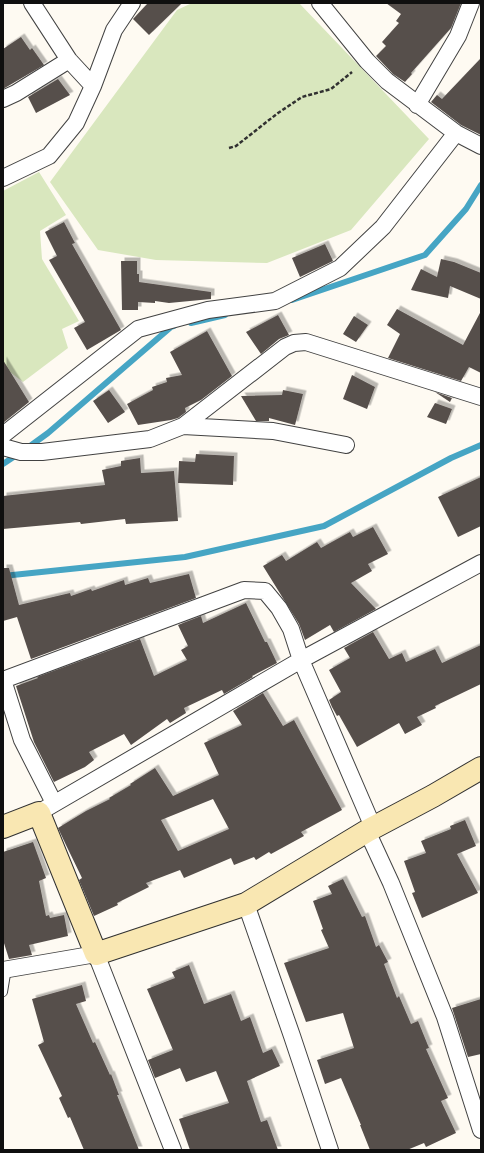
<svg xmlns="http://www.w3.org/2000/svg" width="484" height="1153" font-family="Bitter,serif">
	<defs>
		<filter id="shadow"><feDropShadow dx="3.5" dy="-3.5" stdDeviation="0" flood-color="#0004"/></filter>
	</defs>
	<rect width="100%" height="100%" fill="#fefaf2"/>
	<!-- green -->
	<path fill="#d9e7be" d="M192 3H299L429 139 351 230 267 263 156 260 98 250 50 182 177 10Z
		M39 172 66 215 40 231 42 259 79 321 62 329 68 348 23 382 6 369 3 371V191Z"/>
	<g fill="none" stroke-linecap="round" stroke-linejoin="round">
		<!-- stream -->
		<path stroke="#46a5c4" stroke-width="6" d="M292 300 425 255 466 209 481 185
			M191 323 225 315
			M26 449 48 433 171 327 174 326
			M3 464 18 454
			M3 576 185 557 324 526 451 458 481 445"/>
	</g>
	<!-- building -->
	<path fill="#574f4c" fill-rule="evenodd" filter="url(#shadow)" d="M148 3H182L149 35 133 19Z
		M386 3H461L451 28 411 73 412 74 405 82 393 74 376 56 386 46 382 42 399 23 396 21 401 14Z
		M21 37 30 50 32 48 44 65 3 89V49Z
		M481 58V135L461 125 431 102 437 95 442 99Z
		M58 79 70 95 36 113 28 97Z
		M64 222 75 243 72 244 121 330 87 350 74 328 85 322 49 260 57 256 45 232Z
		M325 244 333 261 300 277 292 258Z
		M441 259 454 262 481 273V299L450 286 448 298 411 290 421 269 437 277Z
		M121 261H137V274H139V282L211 292V299L169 303 155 301V303L138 302V310H122Z
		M397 309 463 345 481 311V373L469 367 461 381 388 358 400 334 387 325Z
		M278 315 289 335 279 339 261 354 246 332Z
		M354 316 368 325 356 342 343 334Z
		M207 331 232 376 201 400 185 408 186 412 178 418 171 420 138 425 127 404 153 390 152 387 167 382 166 378 182 375 170 352Z
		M3 360 29 402 3 423Z
		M352 375 375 387 367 409 343 399Z
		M109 390 125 412 108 423 93 401Z
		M283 390 303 394 295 425 269 418V421H256L241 396 282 395Z
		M435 392 452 398 450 402Z
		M435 403 452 409 446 424 427 417Z
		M196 454 234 456 233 485 178 483 179 461 195 462Z
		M140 458 141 473 174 471 178 521 126 524 125 519 81 524 80 522 3 529V496L105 485 102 470 121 466V461Z
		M481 477V526L458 537 438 497Z
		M373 527 388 554 368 564 372 571 351 583 376 609 334 632 330 625 305 640 299 624 263 566 282 555 286 561 317 542 321 548 350 532 353 537Z
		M3 568H9L19 605 70 593 71 596 91 589 92 591 124 580 125 585 148 578 150 583 189 574 196 598 31 659 17 617 3 621Z
		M246 603 265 642H267L277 663 252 676 253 677 224 694 222 690 184 708 186 713 170 723 167 719 131 745 124 734 89 752 94 760 85 767 54 782 34 742 16 686 38 678 37 677 140 639 154 676 187 660 181 650 188 646 178 625 201 616 203 623Z
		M373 632 389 659 402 653 406 662 435 649 442 663 481 645V684L435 706 436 708 417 717 422 725 405 734 399 723 357 747 339 715 337 716 332 707 329 700 341 692 329 670 350 658 344 648Z
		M263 693 283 726 294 720 342 810 301 832 304 836 271 854 269 852 256 860 254 857 234 865 231 858 184 878 180 870 146 883 149 887 117 903 118 905 94 916 79 880 82 878 66 845 58 828 86 811 110 799 109 798 131 785 130 784 155 768 173 796 219 775 204 743 242 725 233 711ZM213 799 229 829 178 851 161 820Z
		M465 820 476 846 457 854 478 893 422 918 412 893 415 892 404 861 426 853 421 841 451 829 450 826Z
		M33 842 46 878 39 881 46 916 49 915 50 918 64 915 68 936 29 945 32 955 9 959 3 940V852Z
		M343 879 362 917 365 916 376 947 379 945 388 962 384 964 397 998 399 996 411 1024 418 1021 429 1048 426 1049 448 1098 441 1101 456 1133 426 1147 424 1143 407 1150H370L360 1125H361L341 1078 325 1084 317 1060 354 1048 343 1013 306 1022 284 963 329 948 321 930 323 929 313 901 332 894 328 886Z
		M189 965 204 1004 231 994 241 1021 250 1017 263 1053 272 1049 280 1066 247 1081 261 1122 267 1120 278 1150H190L179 1119 229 1103 216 1071 186 1082 180 1068 155 1078 148 1060 173 1050 147 989 175 978 172 972Z
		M82 985 86 1001 76 1004 93 1043 95 1042 110 1075 111 1074 119 1095H117L139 1150H84L70 1117 68 1118 59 1098 62 1096 38 1045 44 1042 32 999Z
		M481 999V1054L468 1057 452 1008Z"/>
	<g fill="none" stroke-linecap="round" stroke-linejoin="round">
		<defs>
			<path id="lane" d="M3 992 7 968"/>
			<path id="street" d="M32 3 69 60 93 86
				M320 3 367 61 387 81 456 133 481 146
				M3 99 16 93 69 60
				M417 105 458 36 471 3
				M3 178 49 156 76 123 93 86 114 30 132 3
				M183 426 273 431 346 445
				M3 435 138 329 208 310 275 301 340 268 383 227 456 133
				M3 447 21 452H42L150 439 183 426 285 347 294 343 306 342 481 397
				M54 803 22 740 3 680 244 590 265 591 279 608 291 629 301 660 373 827
				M45 809 301 660 481 563
				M367 831 391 883 445 1017 481 1130
				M246 904 292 1036 330 1150
				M3 970 96 954 173 1150"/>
			<path id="secondary" d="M3 827 39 813 96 954 246 904 367 831 433 796 481 768"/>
		</defs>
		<!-- lane casing -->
		<use href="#lane" stroke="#424242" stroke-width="10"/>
		<!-- street casing -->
		<use href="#street" stroke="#424242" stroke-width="18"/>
		<!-- secondary casing -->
		<use href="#secondary" stroke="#313131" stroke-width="24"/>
		<!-- path -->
		<path stroke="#313131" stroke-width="2.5" stroke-dasharray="4 2" stroke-linecap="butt" d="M229 148 236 146 278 113 302 97 331 89 352 72"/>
		<!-- lane -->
		<use href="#lane" stroke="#fff" stroke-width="8"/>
		<!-- street -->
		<use href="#street" stroke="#fff" stroke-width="16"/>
		<!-- secondary -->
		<use href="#secondary" stroke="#f9e7b2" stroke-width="22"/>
	</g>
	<!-- border -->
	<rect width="484" height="1153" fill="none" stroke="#0f0f0f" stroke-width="8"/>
</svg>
